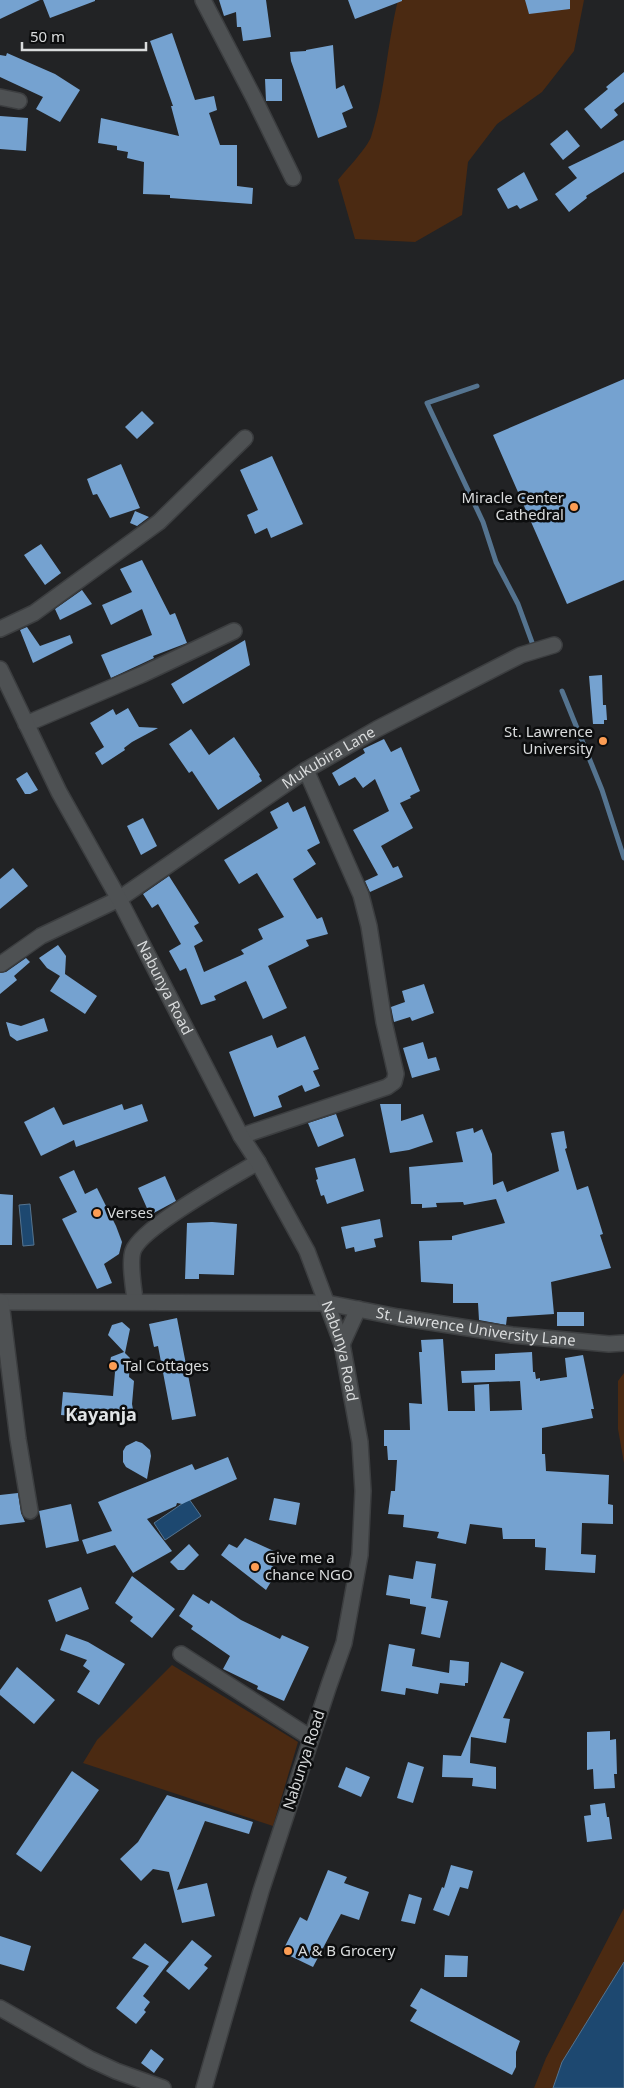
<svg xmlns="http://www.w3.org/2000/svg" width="624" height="2088" font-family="'Noto Sans',sans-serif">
	<rect width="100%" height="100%" fill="#222325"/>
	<!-- green -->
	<path fill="#4b2a12" d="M398 0H584L574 51 542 92 497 124 468 162 462 215 415 242 355 239 338 180C346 170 367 148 371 137 385 94 387 44 398 0Z
		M624 1373V1463L618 1429V1381Z
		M172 1665 298 1742 273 1826 83 1763 97 1740Z
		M624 1908V1962L562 2062 553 2088H534L546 2058Z"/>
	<!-- water -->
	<path fill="#1d4870" stroke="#557490" d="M30 1204 34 1245 23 1246 19 1205Z
		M189 1499 201 1516 165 1540 154 1523Z
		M624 1962V2088H553L562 2062Z"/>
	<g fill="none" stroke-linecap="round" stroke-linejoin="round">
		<!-- stream -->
		<path stroke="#557490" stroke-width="5" d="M477 386 427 403 483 522 496 562 518 604 533 645
			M562 691 602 790 624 858"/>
	</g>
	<!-- building -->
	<path fill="#75a2d0" d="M0 0H40L0 19Z
		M43 0H95V1L50 18Z
		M219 0H266L271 37 243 41 241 27H237L236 12 224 16Z
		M348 0H402V1L355 19Z
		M525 0H570V9L529 14Z
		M172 33 195 100 214 96 217 110 209 113 220 145H237V186L253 188 252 204 170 198V195L143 194 144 162 127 158 128 152 117 150V146L98 143 101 118 179 136 171 106H173L150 41Z
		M333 45 336 89 344 85 353 108 342 113 347 127 318 138 291 61 290 52 306 51V50Z
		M7 53 55 74 80 90 60 122 36 109 43 97 0 77V55L6 56Z
		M624 72V102L614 110 618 115 601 129 584 109 608 89 606 87Z
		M265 79H282V101H266Z
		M0 116 28 118 26 151 0 149Z
		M567 130 580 146 563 160 550 144Z
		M624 140V172L586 196 587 198 569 212 555 194 577 178 568 167Z
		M524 172 538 200 520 209 517 205 508 209 497 189Z
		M624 379V580L567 604 493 435Z
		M142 411 154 423 137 439 125 427Z
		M272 456 303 524 271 538 267 528 255 534 247 515 258 510 240 470Z
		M121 464 140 508 110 518 97 494 93 495 87 479Z
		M135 511 149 517 137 526 130 523Z
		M41 544 61 573 45 585 24 555Z
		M142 560 170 615 175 613 187 643 153 656 154 658 111 678 101 655 152 635 142 609 111 625 102 605 132 592 120 569Z
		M82 590 92 604 60 620 55 609Z
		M27 627 40 646 70 635 73 643 33 663 20 630Z
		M245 640 250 665 183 704 171 684Z
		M602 675 603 705H606L607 720H604V724H593L589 676Z
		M128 708 139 727 158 728 132 742 124 748 125 750 102 765 95 753 104 747 90 723 113 709 116 715Z
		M191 729 209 755 234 737 260 775 259 776 262 781 218 810 192 771 189 773 169 744Z
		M384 739 391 752 401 747 420 791 410 796 411 798 400 803 413 828 381 846 393 868 398 866 403 877 370 892 365 881 378 875 353 830 389 811 375 779 363 788 355 777 339 786 332 773 365 753 363 749Z
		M27 772 38 790 30 794H25L16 779Z
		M288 802 293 812 305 806 320 843 307 850 316 864 293 879 317 919 322 917 328 934 306 940 309 946 268 966 287 1008 263 1019 246 981 214 996 216 1000 201 1005 186 968 180 971 169 951 181 944 158 904 152 908 143 894 169 876 199 923 194 926 203 941 194 946 204 972 244 954 241 950 263 939 258 929 284 917 257 873 239 884 224 860 278 828 270 812Z
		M143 818 157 846 141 855 127 826Z
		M13 868 28 886 0 909V879Z
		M58 945 66 956 65 974 97 996 85 1014 50 991 60 976 47 968 39 958Z
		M26 958 30 962 14 976 17 980 0 994V973L6 972Z
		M424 984 434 1013 412 1021 410 1017 394 1022 391 1007 405 1002 402 991Z
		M44 1018 48 1031 17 1041 10 1036 6 1022 21 1026Z
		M272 1035 277 1048 305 1036 319 1069 313 1071 320 1086 305 1092 302 1085 278 1096 282 1107 254 1117 229 1052Z
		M423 1042 428 1059 436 1057 440 1070 412 1078 403 1048Z
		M122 1104 124 1110 142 1104 148 1121 76 1147 74 1140 41 1156 24 1122 54 1107 63 1125Z
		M380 1104H401V1121L423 1114 433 1142 409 1150 390 1153Z
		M336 1114 344 1136 318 1147 308 1123Z
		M473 1128 474 1133 482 1129 492 1154 493 1185 503 1181 507 1192 559 1171 551 1133 564 1131 567 1148 565 1149 577 1190 588 1186 603 1234 600 1235 611 1268 551 1282 554 1314 507 1317 506 1325 479 1320 478 1303H453V1284L421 1282 419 1241 452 1240V1236L505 1223 496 1199 464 1205 463 1202 436 1203 437 1207 422 1208V1204H411L409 1167 463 1162 456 1132Z
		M355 1158 364 1191 327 1204 324 1195 321 1196 316 1180 318 1179 315 1168Z
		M74 1170 85 1194 97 1188 116 1226 122 1242 119 1254 104 1264 112 1283 97 1289 62 1219 77 1212 59 1177Z
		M165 1176 176 1201 150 1215 138 1188Z
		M0 1194 13 1195 12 1245H0Z
		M380 1219 383 1237 374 1239 376 1247 355 1252 354 1247 346 1249 341 1227Z
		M212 1222 237 1224 234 1275 199 1274V1279H185L187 1223Z
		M557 1312H584V1326H557Z
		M177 1318 196 1416 172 1420 158 1346 154 1347 149 1324Z
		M122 1322 130 1329 125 1353 108 1335 112 1325Z
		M443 1339 448 1411H475L474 1385 489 1384 490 1411 522 1410 520 1381 462 1383 461 1371 495 1370V1354L532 1352 533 1372H535L536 1379 540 1378V1381L567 1377 565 1358 583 1355 594 1409H591L593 1418 542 1428V1454H545L546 1471 609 1475 608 1504 613 1505V1524L582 1523 581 1554 596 1555 595 1573 545 1570 546 1548 535 1547V1539H503L502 1528 470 1524 466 1544 437 1538 439 1532 403 1527 404 1515 388 1514 391 1491H395L397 1460H388L387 1446H384V1430H410L409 1403 422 1404 419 1352H422L421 1340Z
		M124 1352 130 1358 129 1377 134 1381 132 1404 134 1415 126 1420 96 1409V1418L61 1415 63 1392 113 1396 115 1372 109 1366 111 1357Z
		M136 1441 142 1443 150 1450 151 1456 147 1479 126 1467 123 1462V1451L126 1446Z
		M228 1457 237 1479 182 1504 177 1503 176 1506 147 1519 172 1551 133 1573 115 1545 87 1554 82 1540 112 1531 98 1502 192 1464 195 1470Z
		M18 1493 21 1513 25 1522 0 1525V1495Z
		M274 1498 300 1503 296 1525 269 1520Z
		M71 1504 79 1541 46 1548 39 1511Z
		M245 1538 276 1552 268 1563 278 1570 266 1590 221 1555 229 1544 237 1548Z
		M189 1544 199 1555 184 1570H178L170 1562Z
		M416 1561 436 1564 431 1598 448 1601 440 1638 421 1634 426 1607 410 1604V1599L386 1595 389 1575 413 1579Z
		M132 1576 175 1609 152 1638 130 1621 133 1617 115 1603Z
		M81 1587 89 1609 56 1622 48 1600Z
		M193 1594 209 1604 211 1600 241 1620 280 1639 282 1635 309 1647 284 1701 257 1689 258 1686 223 1669 230 1656 191 1629 193 1626 179 1616Z
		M66 1634 88 1642 125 1664 99 1705 77 1692 90 1671 83 1666 87 1660 60 1650Z
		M389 1644 415 1649 412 1666 449 1673 450 1660 469 1662 468 1683H465V1686L440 1683 438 1694 406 1688 405 1695 381 1691Z
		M501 1662 524 1672 503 1718 510 1719 506 1743 471 1737 470 1763 496 1767V1789L472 1786 473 1778 442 1777 443 1755 461 1756Z
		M17 1667 55 1700 34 1724 0 1695V1690Z
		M610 1731V1740L616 1739 617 1774H614L615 1788 594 1789 593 1769 587 1770V1732Z
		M408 1762 424 1767 413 1803 397 1798Z
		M346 1767 370 1777 361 1797 338 1787Z
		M72 1771 99 1790 41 1872 16 1854Z
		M167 1795 253 1822 249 1834 205 1821 177 1890 207 1883 215 1916 182 1923 169 1872 153 1869 141 1881 120 1859 138 1842Z
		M605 1803 607 1817H609L612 1839 587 1842 584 1816 591 1815 590 1805Z
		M451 1865 473 1871 468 1889 460 1887 449 1916 433 1910 442 1887 444 1888Z
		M328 1870 347 1877 344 1883 369 1892 359 1920 341 1914 313 1967 282 1952 300 1917 307 1921Z
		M409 1894 422 1898 415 1924 401 1921Z
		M0 1936 31 1946 24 1971 0 1964Z
		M192 1940 212 1956 204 1965 208 1968 189 1990 166 1971Z
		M145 1943 169 1962 143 1996 150 2002 144 2010 146 2012 136 2024 116 2008 149 1966 132 1958Z
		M445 1955 468 1956 467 1977H444Z
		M421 1988 520 2041 516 2052V2067L512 2075 410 2021 417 2010 410 2006Z
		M151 2049 164 2059 154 2073 141 2063Z"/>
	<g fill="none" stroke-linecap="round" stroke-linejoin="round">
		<defs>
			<g id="street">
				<path d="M203 0 254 98 293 178"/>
				<path d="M0 97 19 101"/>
				<path d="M0 629 34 613 159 522 245 438"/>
				<path d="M26 724 141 675 234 631"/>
				<path id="s1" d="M1 964 41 936 119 899 306 770 377 729 521 655 554 645"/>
				<path d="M241 1136 387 1087 394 1082 396 1074 384 1022 369 926 361 895 306 770"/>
				<path d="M135 1301C134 1289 129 1263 133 1251 141 1227 233 1177 258 1162"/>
				<path id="s2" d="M0 1302 327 1303 398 1317 512 1335 609 1344 624 1343"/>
				<path d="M1 1302 18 1439 30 1511"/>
				<path d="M181 1654 311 1738"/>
				<path d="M0 2008 90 2059 116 2071 163 2088"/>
			</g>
			<g id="secondary">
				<path id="s3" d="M0 669 59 792 119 899 241 1136 258 1162 307 1251 342 1344 360 1442 363 1491 360 1555 344 1643 329 1685 261 1891 204 2088"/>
				<path d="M342 1344 358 1309"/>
			</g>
		</defs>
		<!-- street casing -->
		<use href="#street" stroke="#3c3e40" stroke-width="18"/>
		<!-- secondary casing -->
		<use href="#secondary" stroke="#3c3e40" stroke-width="18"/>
		<!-- street -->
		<use href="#street" stroke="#4e5153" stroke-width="15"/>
		<!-- secondary -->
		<use href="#secondary" stroke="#4e5153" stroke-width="15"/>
	</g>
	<!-- markers -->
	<g fill="#fc9d54" stroke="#0c0d0e" stroke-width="2">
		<circle cx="574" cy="507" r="5"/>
		<circle cx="603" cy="741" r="5"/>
		<circle cx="97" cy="1213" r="5"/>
		<circle cx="113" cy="1366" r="5"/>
		<circle cx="255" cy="1567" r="5"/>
		<circle cx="288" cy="1951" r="5"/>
	</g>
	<g text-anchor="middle" stroke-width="5" stroke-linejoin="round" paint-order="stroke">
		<!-- poi labels -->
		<g font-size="15" fill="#d9dbdc" stroke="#0c0d0e" text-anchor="start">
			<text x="564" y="503" text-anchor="end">Miracle Center<tspan x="564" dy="17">Cathedral</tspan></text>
			<text x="593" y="737" text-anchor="end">St. Lawrence<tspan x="593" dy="17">University</tspan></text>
			<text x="107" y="1218">Verses</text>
			<text x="123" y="1371">Tal Cottages</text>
			<text x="265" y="1563">Give me a<tspan x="265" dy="17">chance NGO</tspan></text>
			<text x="298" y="1956">A &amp; B Grocery</text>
		</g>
		<!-- street labels -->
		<g font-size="15" fill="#d9dbdc" stroke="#0c0d0e">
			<text dy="5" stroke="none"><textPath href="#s1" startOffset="388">Mukubira Lane</textPath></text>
			<text dy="5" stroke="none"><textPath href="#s3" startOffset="359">Nabunya Road</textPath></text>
			<text dy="5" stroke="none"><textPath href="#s2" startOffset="478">St. Lawrence University Lane</textPath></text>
			<text dy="5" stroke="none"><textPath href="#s3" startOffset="764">Nabunya Road</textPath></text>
			<text transform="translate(304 1760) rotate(-72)" y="5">Nabunya Road</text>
		</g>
		<!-- quarter labels -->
		<g font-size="18" font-weight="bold" fill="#e1e4e6" stroke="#0c0d0e">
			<text x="101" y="1421">Kayanja</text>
		</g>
	</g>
	<!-- scale -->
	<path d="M22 42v8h124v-8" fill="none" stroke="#d9dbdc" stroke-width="2.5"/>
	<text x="30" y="42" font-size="15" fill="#d9dbdc" stroke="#0c0d0e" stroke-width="4" paint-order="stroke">50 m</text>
</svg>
